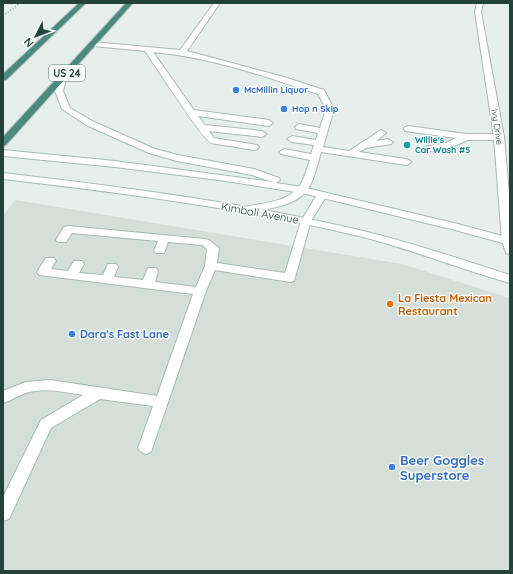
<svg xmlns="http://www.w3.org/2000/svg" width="513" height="574" font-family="Quicksand,sans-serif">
	<rect width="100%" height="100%" fill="#e6efeb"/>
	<!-- built -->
	<path fill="#d4dfda" d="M15 200 402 264 510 298V571H3V216Z"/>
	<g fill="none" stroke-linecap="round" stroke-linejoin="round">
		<defs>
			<path id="service" d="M214 3H220L187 51 284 77 324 90 334 109 323 147 349 151 381 130 386 133 376 141 388 139 393 142 391 144 366 148 359 152 406 159 409 160 411 162 409 164 406 165 321 152C317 165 314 183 305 193 291 207 266 209 248 212L244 211 243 209 244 207C261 203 284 203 297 189 304 182 307 168 310 160L281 154 279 152 284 149 311 154 314 145 292 142 287 139 292 136 316 140 318 133 296 129 295 127 299 124 320 128 326 109 318 94C264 76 209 57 153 52L194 110 269 120 273 123 269 126 198 116 205 125 262 131 267 134 262 137 209 131 214 138 257 145 259 147 257 149 254 150 211 143C204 141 154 64 145 51L93 46 89 44 93 42 180 50Z
				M408 126 466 134H499L504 137 499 140H468L452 147 427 152 424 151 422 149 424 147 446 143 456 138 405 131 404 129 405 127Z
				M322 192 327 195 311 221 294 281 290 282 215 270 206 291 151 452 146 454 141 452 138 448 153 406 100 399 51 428 9 519 3 521V497L41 420 83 395C64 392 44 387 26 393 18 395 11 401 3 403V391L26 382 50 380 157 396 193 294 39 275 37 272 46 258H54L56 261 51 269 68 271 74 261H82L84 264 79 273 103 275 108 264H116L118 267 114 277 143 280 148 268H156L158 271 155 282 196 287 205 266 207 249 202 245 168 242 164 253H156L154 251 158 241 72 233 66 242H58L56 240 64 227 68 226 205 239 209 240 219 248 217 263 285 273 301 221 318 193Z"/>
			<path id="minor" d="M477 3H483L481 12 504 137 510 204V254L506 253 502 241 494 137 475 12Z"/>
			<path id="secondary" d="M59 77H65L66 79 63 91 70 108 92 121 155 149 178 155 254 169 279 178 280 180 276 183 302 187 458 224 510 238V245L455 230 302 193 219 180 115 167 3 156V150L115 161 273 182 252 175 177 161 149 153 86 125 62 109 55 91Z
				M3 173C122 187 242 202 359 230 410 242 460 259 510 275V283C459 269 411 249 359 236 242 208 122 193 3 179Z"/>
			<path id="trunk" d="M79 3H86L6 80H3V74Z
				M126 3H133L6 145 3 146V137Z"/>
		</defs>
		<!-- service casing -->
		<use href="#service" stroke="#a8b8b2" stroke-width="2"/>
		<!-- minor casing -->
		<use href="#minor" stroke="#a8b8b2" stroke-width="2"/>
		<!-- secondary casing -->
		<use href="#secondary" stroke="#a4bbb3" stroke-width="2"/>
		<!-- trunk casing -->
		<use href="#trunk" stroke="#c2cac8" stroke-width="2"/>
		<!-- path -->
		<path stroke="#86b3a5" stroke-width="1.5" stroke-dasharray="1 2" stroke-linecap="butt" d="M3 16 20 3"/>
		<!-- service -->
		<use href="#service" fill="#fff" fill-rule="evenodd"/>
		<!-- minor -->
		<use href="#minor" fill="#fff" fill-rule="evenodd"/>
		<!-- secondary -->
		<use href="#secondary" fill="#fff" fill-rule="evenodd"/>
		<!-- trunk -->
		<use href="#trunk" fill="#4c8a7c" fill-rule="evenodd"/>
	</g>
	<!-- markers -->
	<g fill="#3f7fe0" stroke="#f7fbf9" stroke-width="1.5">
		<circle cx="236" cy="90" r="4"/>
		<circle cx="284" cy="109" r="4"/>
		<circle cx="72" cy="334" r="4"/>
		<circle cx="392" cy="467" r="4"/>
	</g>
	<circle fill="#0f9aa8" stroke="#f7fbf9" stroke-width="1.5" cx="407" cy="145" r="4"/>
	<circle fill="#e8710a" stroke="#f7fbf9" stroke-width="1.5" cx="390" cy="304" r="4"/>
	<g text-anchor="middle" stroke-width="3" stroke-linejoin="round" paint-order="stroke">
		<!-- far-shop labels -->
		<g font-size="9" font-weight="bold" fill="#366cbe" stroke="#f7fbf9" text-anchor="start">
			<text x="244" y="93">McMillin Liquor</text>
			<text x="292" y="112">Hop n Skip</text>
		</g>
		<!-- far-street labels -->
		<g font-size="9" fill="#24423a" stroke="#f7fbf9">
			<text transform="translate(497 127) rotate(82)" y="3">Ivy Drive</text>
		</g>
		<!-- far-culture labels -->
		<g font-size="9" font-weight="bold" fill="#0d838f" stroke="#f7fbf9" text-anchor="start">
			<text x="415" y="143">Willie's<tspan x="415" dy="10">Car Wash #5</tspan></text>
		</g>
		<!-- shield labels -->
		<rect fill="#f7fbf9" stroke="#637a73" stroke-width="1" x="49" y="65" width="36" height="16" rx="3"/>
		<g font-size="10" font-weight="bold" fill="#24423a">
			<text x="67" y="77">US 24</text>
		</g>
		<!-- street labels -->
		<g font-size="11" fill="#24423a" stroke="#f7fbf9">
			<text transform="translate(260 213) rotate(10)" y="4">Kimball Avenue</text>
		</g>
		<!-- food labels -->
		<g font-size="11" font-weight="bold" fill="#c56008" stroke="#f7fbf9" text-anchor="start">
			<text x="398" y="302">La Fiesta Mexican<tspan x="398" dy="13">Restaurant</tspan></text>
		</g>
		<!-- shop labels -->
		<g font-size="11" font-weight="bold" fill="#366cbe" stroke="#f7fbf9" text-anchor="start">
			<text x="80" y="338">Dara's Fast Lane</text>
		</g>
		<!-- near-shop labels -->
		<g font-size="13" font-weight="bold" fill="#366cbe" stroke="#f7fbf9" text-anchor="start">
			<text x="400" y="465">Beer Goggles<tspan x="400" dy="15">Superstore</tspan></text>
		</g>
	</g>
	<!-- border -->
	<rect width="513" height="574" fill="none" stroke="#24423a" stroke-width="8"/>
	<!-- north arrow -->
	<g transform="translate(36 36) rotate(228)" stroke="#f7fbf9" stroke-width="3" paint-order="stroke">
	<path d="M0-3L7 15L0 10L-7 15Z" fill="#24423a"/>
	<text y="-6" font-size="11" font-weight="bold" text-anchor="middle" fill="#24423a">N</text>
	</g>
</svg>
